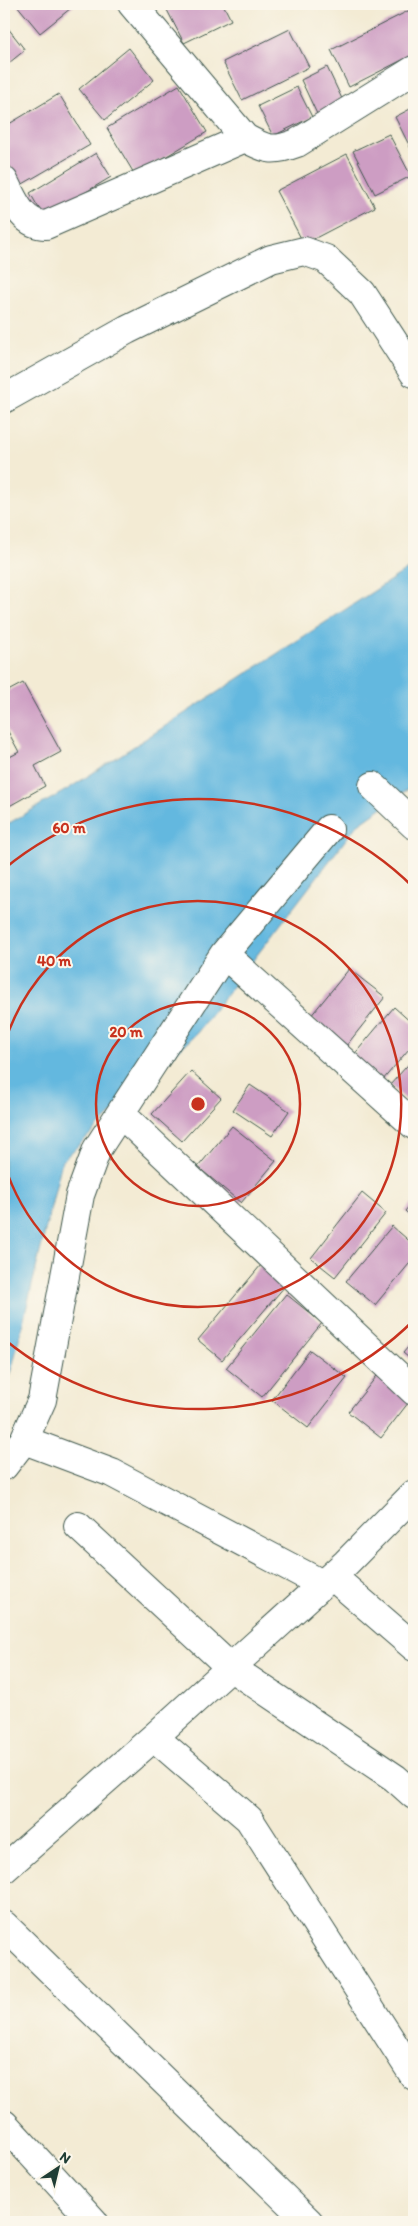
<svg xmlns="http://www.w3.org/2000/svg" width="418" height="2226" font-family="Itim,sans-serif">
	<rect width="100%" height="100%" fill="#fbf7ec"/>
	<filter id="ink" filterUnits="userSpaceOnUse"><feTurbulence type="fractalNoise" baseFrequency=".02" numOctaves="2"/><feDisplacementMap in="SourceGraphic" scale="10" xChannelSelector="R" yChannelSelector="G"/><feConvolveMatrix kernelMatrix="1 2 1 2 8 2 1 2 1" color-interpolation-filters="sRGB"/></filter>
	<filter id="wash" filterUnits="userSpaceOnUse"><feTurbulence type="fractalNoise" baseFrequency=".0096" numOctaves="4" result="noise"/><feDisplacementMap in="SourceGraphic" scale="20" xChannelSelector="R" yChannelSelector="G"/><feGaussianBlur stdDeviation="1.12" result="paint"/><feColorMatrix in="noise" values="0 0 0 0 0 0 0 0 0 0 0 0 0 0 0 0 0 1.4 0 .05"/><feComposite in="paint" operator="in"/></filter>
	<g filter="url(#wash)">
		<rect width="100%" height="100%" fill="#f3ebd4"/>
		<!-- water -->
		<path fill="#63b8df" stroke="#417a8a" d="M414 565V785L357 825 197 1033 62 1161 13 1364 4 1392V826L68 789Z"/>
		<g id="blocks">
			<!-- building -->
			<path fill="#cd9dc3" d="M16 4H76L40 33Z
				M174 4H223L231 20 184 43 166 8Z
				M412 9 414 13V54L349 87 331 50Z
				M4 23 25 50 4 67Z
				M290 29 309 67 242 100 223 62Z
				M129 48 154 80 105 120 79 89Z
				M327 67 343 101 317 114 301 80Z
				M179 85 207 132 135 175 107 128Z
				M297 87 312 117 273 136 258 106Z
				M59 94 90 145 21 185 4 156V127Z
				M414 107V155L395 117Z
				M389 134 411 176 375 194 353 151Z
				M96 153 111 177 44 217 30 193Z
				M347 154 375 207 304 244 276 191Z
				M4 682 8 691 23 683 61 752 35 766 45 786 4 809V760L19 752 4 724Z
				M349 969 385 997 346 1046 310 1017Z
				M394 1007 414 1025V1043L382 1081 353 1056Z
				M414 1058V1107L390 1085Z
				M191 1071 221 1098 182 1141 152 1114Z
				M250 1085 289 1111 272 1136 233 1110Z
				M232 1126 276 1161 241 1203 198 1167Z
				M362 1193 386 1213 335 1277 311 1258Z
				M414 1200V1219L405 1211Z
				M392 1226 414 1245V1258L375 1305 346 1281Z
				M261 1265 285 1286 222 1360 198 1340Z
				M286 1294 322 1323 262 1397 226 1368Z
				M414 1340V1362L403 1353Z
				M310 1350 347 1378 308 1428 272 1400Z
				M380 1372 412 1398 381 1438 348 1412Z"/>
		</g>
	</g>
	<g filter="url(#ink)">
		<use href="#blocks" fill-opacity="0" stroke="#3f574c" stroke-width="1"/>
		<g fill="none" stroke-linecap="round" stroke-linejoin="round">
			<defs>
				<path id="minor" d="M132 4 245 138
					M4 181C14 200 22 225 46 225L245 138C267 150 273 152 297 143L414 70
					M4 399 127 330 271 259 304 251 326 259 362 293 414 373
					M373 786 414 825
					M224 954 414 1125
					M121 1114 414 1391
					M24 1440 112 1473 322 1584
					M4 1466 24 1440 42 1400 80 1195 97 1149 224 954 329 829
					M414 1494 346 1563 154 1737 249 1819 414 2076
					M78 1526 230 1667 395 1778 414 1795
					M332 1576 414 1647
					M4 1869 154 1737
					M4 1925 309 2222
					M4 2124 94 2222"/>
			</defs>
			<!-- minor casing -->
			<use href="#minor" stroke="#3f574c" stroke-width="30"/>
			<!-- minor -->
			<use href="#minor" stroke="#fff" stroke-width="28"/>
		</g>
	</g>
	<!-- distance rings -->
	<g fill="none" stroke="#c8321e" stroke-width="2.5">
		<circle cx="198" cy="1104" r="102"/>
		<path d="M4 1045A203 203 0 1 1 4 1163"/>
		<path d="M414 1320A305 305 0 0 1 4 1339M4 869A305 305 0 0 1 414 888"/>
	</g>
	<circle cx="198" cy="1104" r="8" fill="#c8321e" stroke="#fbf7ec" stroke-width="2.5"/>
	<g font-size="15" text-anchor="middle" font-weight="bold" fill="#c8321e" stroke="#fbf7ec" stroke-width="4" stroke-linejoin="round" paint-order="stroke">
		<text x="69" y="833">60 m</text>
		<text x="54" y="966">40 m</text>
		<text x="126" y="1037">20 m</text>
	</g>
	<!-- margin -->
	<rect width="418" height="2226" fill="none" stroke="#fbf7ec" stroke-width="20"/>
	<!-- north arrow -->
	<g transform="translate(58 2168) rotate(35)" stroke="#fbf7ec" stroke-width="4" paint-order="stroke">
	<path d="M0-4L9 19L0 12L-9 19Z" fill="#1f3d34"/>
	<text y="-8" font-size="14" font-weight="bold" text-anchor="middle" fill="#1f3d34">N</text>
	</g>
</svg>
